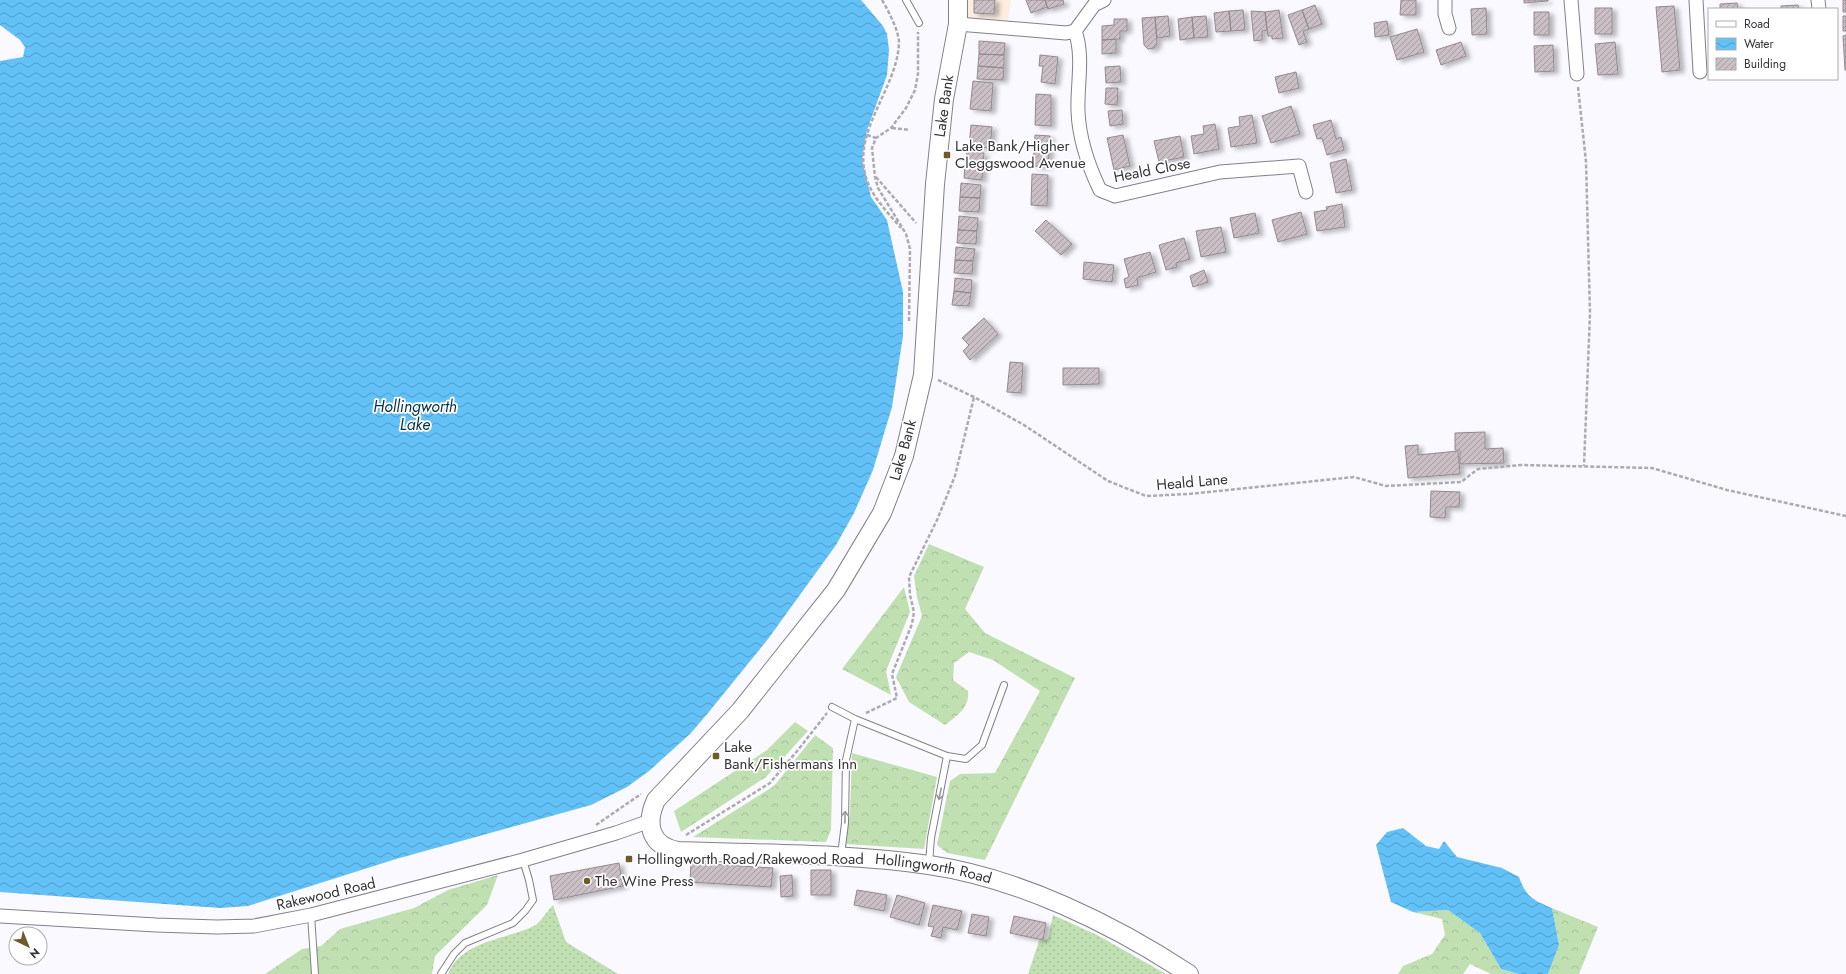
<svg xmlns="http://www.w3.org/2000/svg" width="1846" height="974" font-family="Jost,sans-serif">
	<defs>
		<pattern id="grass-dots" width="8" height="8" patternUnits="userSpaceOnUse"><rect width="8" height="8" fill="#c0e0b2"/><path d="M2 2h.1M6 6h.1" fill="none" stroke="#a6c19a" stroke-width="1.8" stroke-linecap="round"/></pattern>
		<pattern id="forest-crowns" width="20" height="18" patternUnits="userSpaceOnUse"><rect width="20" height="18" fill="#c0e0b2"/><path d="M2 6a3 3 0 1 1 6 0M12 15a3 3 0 1 1 6 0" fill="none" stroke="#a6c19a"/></pattern>
		<pattern id="water-waves" width="16" height="10" patternUnits="userSpaceOnUse"><rect width="16" height="10" fill="#62c1f6"/><path d="M0 5q4-4 8 0t8 0" fill="none" stroke="#529dc8"/></pattern>
		<pattern id="building-hatch" width="6" height="6" patternUnits="userSpaceOnUse"><rect width="6" height="6" fill="#c9bfc5"/><path d="M-1 1l2-2M0 6l6-6M5 7l2-2" fill="none" stroke="#a49ca1"/></pattern>
		<filter id="shadow"><feDropShadow dx="4.5" dy="2.5" stdDeviation="2" flood-color="#0004"/></filter>
	</defs>
	<rect width="100%" height="100%" fill="#faf9ff"/>
	<!-- commercial -->
	<path fill="#fcede0" d="M966 0H1011L1008 20 967 18Z"/>
	<!-- grass -->
	<path fill="url(#grass-dots)" d="M553 905 566 942 618 974H448C462 940 505 940 534 926 541 922 547 911 553 905Z
		M1053 915 1097 935 1166 974H1028L1039 941 1048 939Z"/>
	<!-- forest -->
	<path fill="url(#forest-crowns)" d="M929 544 984 567 965 609 985 633 1075 678 985 860 947 853 937 845 950 781 960 774 995 773 1040 691 993 660 969 652 954 663 953 680 968 691C970 707 957 716 945 725L909 702 896 677 922 616 917 597 914 576Z
		M904 587 910 612 886 671 891 695 842 669Z
		M795 722 808 731 766 777 681 832 674 811 767 750Z
		M815 735 833 748 831 830 826 842 693 837 774 786Z
		M852 753 937 777 924 849 845 844 850 813Z
		M498 875 487 905 435 956 432 974H265L302 949 321 946 340 929 414 908 448 890Z
		M1552 908 1598 927 1579 974H1548L1559 945Z
		M1448 910 1480 933 1501 969 1519 974H1491L1470 964 1463 974H1398L1403 966 1432 954 1445 935 1442 919 1413 912Z"/>
	<!-- water -->
	<path fill="url(#water-waves)" d="M0 0H861L883 26 887 34 889 50 887 75 867 130 862 159 871 197 887 220 903 292V336L892 407 873 470 854 513 836 545 768 639 708 713 690 734 649 771 627 787 591 805 396 859 248 906 220 908 0 892V61L23 57 25 47 20 40 0 25Z
		M1403 828 1426 846 1439 849 1444 841 1457 857 1502 868 1519 877C1526 897 1533 900 1552 908L1559 945 1548 974H1519L1501 969 1480 933 1448 910 1413 912 1391 902 1376 845 1387 832Z"/>
	<!-- building -->
	<path fill="url(#building-hatch)" stroke="#938a90" filter="url(#shadow)" d="M974 0H995L994 14 974 13Z
		M1026 0H1045L1047 7 1031 13Z
		M1045 0H1063L1064 4 1048 9Z
		M1401 0H1416V15H1400Z
		M1524 0H1548V1L1524 3Z
		M1843 0H1846V12H1843Z
		M1737 3 1738 9H1720V4Z
		M1315 5 1322 24 1309 29 1302 10Z
		M1798 5 1799 9H1781V6Z
		M1674 6 1680 70 1662 72 1656 7Z
		M1486 8 1487 34 1472 35 1471 9Z
		M1595 8H1612V34H1595Z
		M1243 10 1245 30 1231 31 1229 11Z
		M1279 10 1283 38 1272 39V36H1268L1265 12Z
		M1302 10 1309 29 1303 31 1307 42 1299 45 1288 15Z
		M1229 11 1231 31 1216 32 1214 13Z
		M1251 11 1265 12 1267 30 1262 31V40L1254 41Z
		M1534 12H1549V35H1534Z
		M1168 16 1170 36 1157 38 1155 17Z
		M1206 16 1208 37 1194 38 1192 17Z
		M1843 16H1846V31H1843Z
		M1155 17 1157 44 1154 48 1148 49 1144 45 1142 18Z
		M1192 17 1194 38 1180 40 1178 19Z
		M1114 19H1127V31H1120V39L1102 40V26L1114 25Z
		M1387 21 1389 35 1375 37 1374 23Z
		M1417 29 1424 52 1397 60 1390 37Z
		M1846 35V70H1845L1843 36Z
		M1116 39V53L1102 54V40Z
		M979 41 1005 43 1004 55 979 54Z
		M1461 42 1466 56 1441 65 1436 50Z
		M1615 42 1618 74 1598 75 1595 44Z
		M1553 45 1554 71 1535 72 1534 46Z
		M979 54 1004 55V68L978 66Z
		M1040 55 1058 57 1055 84 1041 82 1043 66H1039Z
		M978 66 1004 68 1003 80 977 79Z
		M1120 66 1121 82 1106 83 1105 67Z
		M1296 72 1299 88 1279 93 1275 77Z
		M973 81 993 83 991 111 970 109Z
		M1106 88H1118L1117 105 1105 104Z
		M1036 94 1051 95V126L1035 125Z
		M1291 106 1300 134 1271 143 1262 116Z
		M1122 110 1123 124 1110 126 1108 111Z
		M1252 115 1257 143 1231 147 1228 128 1240 126 1239 117Z
		M1331 120 1336 139 1341 137 1344 150 1327 155 1322 138 1317 139 1313 125Z
		M1215 124 1219 149 1194 154 1191 136 1204 134 1203 126Z
		M971 125 992 127 990 148 969 146Z
		M1035 135 1050 136 1048 167 1033 166Z
		M1123 135 1130 166 1114 170 1107 138Z
		M1180 136 1184 157 1159 162 1154 141Z
		M967 152 984 153 983 166 965 165Z
		M1346 159 1352 190 1336 193 1330 163Z
		M965 165 983 166 982 180 964 178Z
		M1032 174 1048 175 1047 206 1031 205Z
		M961 183 981 185 980 198 960 197Z
		M960 197 980 198 979 212 959 211Z
		M1342 204 1345 227 1317 231 1314 212 1327 210 1326 207Z
		M1301 212 1307 234 1278 242 1272 220Z
		M1255 213 1259 233 1234 238 1230 218Z
		M959 216 978 218 977 231 958 230Z
		M1046 220 1072 244 1061 255 1035 231Z
		M1221 227 1226 252 1201 257 1196 231Z
		M958 230 977 231 976 244 957 243Z
		M1184 238 1190 259 1176 263 1177 267 1166 270 1159 245Z
		M956 247 975 249 973 261 955 260Z
		M1150 252 1156 272 1137 278 1138 285 1126 288 1124 279 1129 277 1124 259Z
		M955 260 973 261 972 274 954 273Z
		M1084 262 1114 265 1112 282 1083 279Z
		M1204 270 1208 282 1193 287 1190 276Z
		M955 278 972 280 971 293 954 291Z
		M954 291 971 293 969 306 952 305Z
		M984 318 998 334 970 360 963 351 969 345 962 338Z
		M1010 362 1023 363 1021 393 1007 392Z
		M1063 368H1099V384L1063 385Z
		M1485 432V449L1503 448 1504 463 1460 464V450H1455V433Z
		M1418 445V455L1458 451 1460 474 1408 478 1405 446Z
		M1431 491 1460 492 1459 507H1446L1445 518 1430 517Z
		M619 863 623 886 554 900 550 876Z
		M691 863 773 868 771 887 690 882Z
		M811 870H831V895H811Z
		M792 875 793 896 781 897 780 876Z
		M857 890 887 895 884 911 854 905Z
		M897 895 925 903 919 925 890 917Z
		M933 905 962 911 957 930 943 927 941 938 931 936 934 927 928 926Z
		M972 914 989 917 986 936 968 933Z
		M1014 916 1046 923 1043 940 1010 933Z"/>
	<g fill="none" stroke-linecap="round" stroke-linejoin="round">
		<defs>
			<path id="lane" d="M906 0 919 23
				M832 707 855 719 947 756 966 759 982 745 1004 685
				M841 855 845 823 846 760 855 719
				M929 863 931 838 947 756
				M311 915 315 974
				M441 974 454 954 465 943 513 923 525 911 533 900 529 880 523 860"/>
			<path id="street" d="M1445 0V14L1449 28
				M1571 0 1577 74
				M1696 0 1700 72
				M1818 0 1819 9
				M958 24 1066 33 1075 31 1094 5 1104 0
				M1075 31C1084 56 1077 85 1078 111 1079 139 1088 165 1100 190L1115 196 1220 172 1299 166 1306 192
				M0 916 156 925 217 927 254 926 311 915 523 860 616 833 650 821"/>
			<g id="secondary">
				<path id="s1" d="M958 0V24L944 99 935 184 923 375 904 456 882 513 836 590 740 711 656 800C645 824 650 846 678 851 761 854 846 853 929 865 1019 878 1113 924 1189 974"/>
			</g>
		</defs>
		<!-- lane casing -->
		<use href="#lane" stroke="#828089" stroke-width="8"/>
		<!-- street casing -->
		<use href="#street" stroke="#828089" stroke-width="15"/>
		<!-- secondary casing -->
		<use href="#secondary" stroke="#828089" stroke-width="20"/>
		<!-- path -->
		<path stroke="#acabb0" stroke-width="2.5" stroke-dasharray="4 2" stroke-linecap="butt" d="M882 0C888 10 899 31 899 43 897 91 848 134 868 183 875 200 889 214 901 228
			M1578 87 1586 162 1590 313 1584 466
			M892 128 910 130
			M867 135 876 138
			M876 177 916 223
			M909 321 910 249 906 234 878 188 875 177 872 148 876 138 891 128 906 108 915 90 918 74V32
			M938 380 974 397 1024 425 1108 481 1146 496 1189 494 1354 477 1386 486 1461 482 1478 469 1521 465 1652 468 1727 490 1846 516
			M866 713 897 698 892 674 912 624 914 612 910 595 909 577 937 520 955 476 974 397
			M596 825 641 794
			M686 835 770 783 798 750 827 713"/>
		<!-- lane -->
		<use href="#lane" stroke="#fff" stroke-width="6"/>
		<!-- street -->
		<use href="#street" stroke="#fff" stroke-width="13"/>
		<!-- secondary -->
		<use href="#secondary" stroke="#fff" stroke-width="18"/>
	</g>
	<!-- one-way arrows -->
	<defs><path id="oneway-shaft" d="M-6 0H5M1.5-3L5.5 0L1.5 3" fill="none" stroke-width="1.6" stroke-linecap="round" stroke-linejoin="round"/></defs>
	<g stroke="#9a999b">
		<use href="#oneway-shaft" transform="translate(940 794) rotate(101)"/>
		<use href="#oneway-shaft" transform="translate(845 817) rotate(-89)"/>
	</g>
	<!-- markers -->
	<g fill="#6d5b29" stroke="#fff" stroke-width="1.5">
		<rect x="943" y="151" width="8" height="8" rx="2"/>
		<rect x="712" y="752" width="8" height="8" rx="2"/>
		<rect x="625" y="855" width="8" height="8" rx="2"/>
		<circle cx="587" cy="881" r="4"/>
	</g>
	<g text-anchor="middle" stroke-width="3.5" stroke-linejoin="round" paint-order="stroke">
		<!-- street labels -->
		<g font-size="15" fill="#343337" stroke="#fff">
			<text transform="translate(944 106) rotate(-82)" y="5">Lake Bank</text>
			<text transform="translate(1152 170) rotate(-11)" y="5">Heald Close</text>
			<text transform="translate(903 450) rotate(-74)" y="5">Lake Bank</text>
			<text transform="translate(1192 482) rotate(-5)" y="5">Heald Lane</text>
			<text dy="5" stroke="none"><textPath href="#s1" startOffset="1211">Hollingworth Road</textPath></text>
			<text transform="translate(326 894) rotate(-13)" y="5">Rakewood Road</text>
		</g>
		<!-- poi labels -->
		<g font-size="15" fill="#343337" stroke="#fff" text-anchor="start">
			<text x="955" y="151">Lake Bank/Higher<tspan x="955" dy="17">Cleggswood Avenue</tspan></text>
			<text x="724" y="752">Lake<tspan x="724" dy="17">Bank/Fishermans Inn</tspan></text>
			<text x="637" y="864">Hollingworth Road/Rakewood Road</text>
			<text x="595" y="886">The Wine Press</text>
		</g>
		<!-- water labels -->
		<g font-size="16" font-style="italic" fill="#073348" stroke="#fff">
			<text x="415" y="412">Hollingworth<tspan x="415" dy="18">Lake</tspan></text>
		</g>
	</g>
	<!-- legend -->
	<rect x="1708" y="8" width="130" height="72" fill="#ffffff" stroke="#aeadaf"/>
	<rect x="1716" y="21" width="20" height="6" fill="#ffffff" stroke="#aeadaf"/>
	<text x="1744" y="28" font-size="12" fill="#343337">Road</text>
	<rect x="1716" y="38" width="20" height="12" fill="url(#water-waves)" stroke="#aeadaf"/>
	<text x="1744" y="48" font-size="12" fill="#343337">Water</text>
	<rect x="1716" y="58" width="20" height="12" fill="url(#building-hatch)" stroke="#aeadaf"/>
	<text x="1744" y="68" font-size="12" fill="#343337">Building</text>
	<!-- north arrow -->
	<g transform="translate(28 946) rotate(137)"><circle r="19" fill="#ffffff" stroke="#aeadaf"/>
	<path d="M0-3L7 15L0 10L-7 15Z" fill="#6d5b29"/>
	<text y="-6" font-size="11" font-weight="bold" text-anchor="middle" fill="#343337">N</text>
	</g>
</svg>
